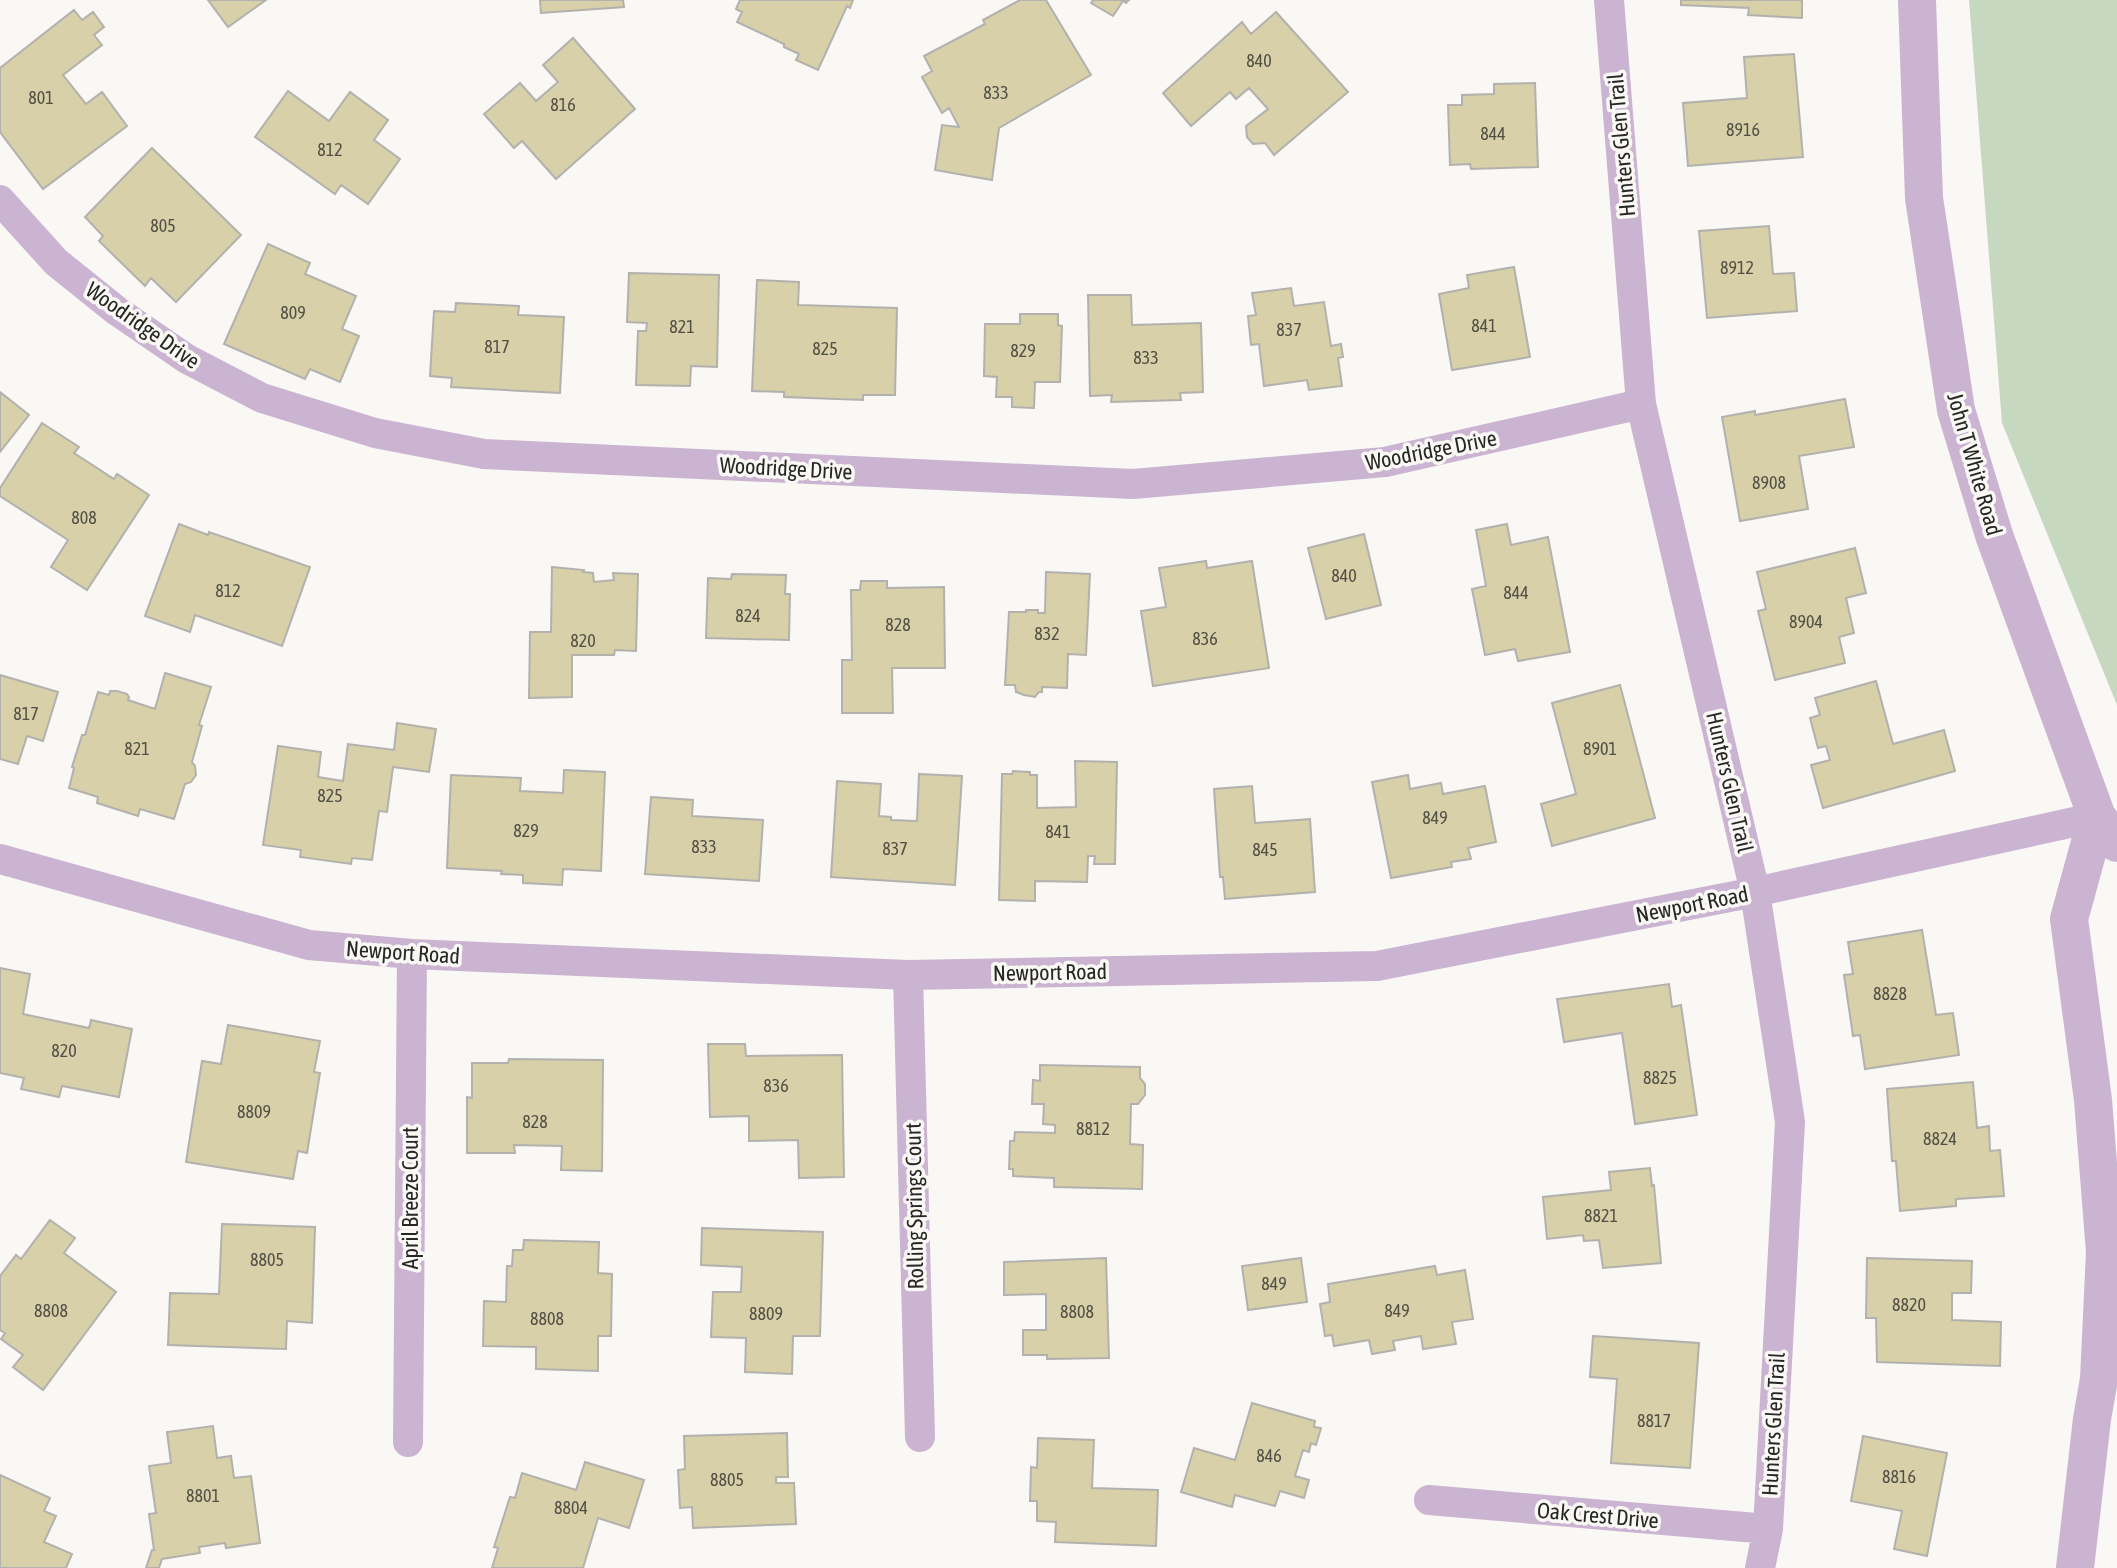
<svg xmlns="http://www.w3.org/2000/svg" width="2117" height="1568" font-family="'Asap Condensed',sans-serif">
	<rect width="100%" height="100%" fill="#f9f8f4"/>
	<!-- green -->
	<path fill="#c6d8bf" d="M1969 0H2117V705L2002 423Z"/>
	<!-- building -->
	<path fill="#d7d0a9" stroke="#b2b1ad" stroke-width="2" d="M208 0H266L228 27Z
		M540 0H623L624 7 541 13Z
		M740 0H853L850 8 847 6 818 70 796 60 799 54 784 47V44L737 22 742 12 736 9Z
		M1020 0H1046L1091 75 999 128 992 180 935 170 942 125 959 127 949 108 942 113 922 77 932 71 924 56 985 24 983 20Z
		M1093 0H1129L1126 3 1123 1 1113 16 1091 3Z
		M1681 0H1802V18L1748 15 1749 8 1681 5Z
		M74 10 82 20 93 12 104 27 94 35 102 45 63 75 86 104 102 92 127 126 43 189 0 132V68Z
		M1276 12 1348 92 1274 155 1265 143 1253 144 1247 137 1246 126 1268 109 1249 88 1236 99 1230 92 1191 126 1163 93 1242 22 1251 34Z
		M573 38 635 109 556 179 522 141 514 148 484 114 520 83 536 101 558 82 543 65Z
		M1794 54 1803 157 1688 166 1683 103 1747 98 1744 57Z
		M1535 83 1538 167 1471 169 1470 164 1450 165 1448 105H1462V95L1494 94V84Z
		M288 91 329 121 350 92 388 120 374 140 400 159 368 204 341 185 335 194 255 137Z
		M152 148 241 235 176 302 151 278 145 286 99 241 103 236 85 217Z
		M1769 226 1773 274 1794 273 1797 311 1707 318 1699 231Z
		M268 244 310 263 305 274 356 296 342 329 359 336 340 382 310 369 305 379 224 344Z
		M1514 267 1530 357 1452 370 1439 294 1469 288 1467 275Z
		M629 273 719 275 717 367 691 366 690 386 636 385 638 331H646L647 323 627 322Z
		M757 280 799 282 798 305 897 308 895 395H863V400L784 397V392L752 391Z
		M1291 288 1294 306 1324 302 1331 346 1341 344 1343 357 1338 358 1342 386 1309 390 1307 380 1264 386 1259 344 1251 345 1248 316 1256 315 1252 293Z
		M1088 295H1131L1132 325 1201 323 1203 392 1180 393 1181 400 1111 402 1112 395 1090 396Z
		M456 303 519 306 518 315 564 317 560 393 451 387 452 378 430 376 434 311 455 312Z
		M1020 314H1058V325L1062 326 1060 382H1035L1034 408 1012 407V397H996L997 377 984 376 985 324H1020Z
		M0 392 29 415 0 452Z
		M1845 399 1854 447 1799 456 1808 509 1740 521 1722 417 1755 411V415Z
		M42 423 79 447 74 453 114 479 117 474 149 495 87 590 51 567 68 540 0 496V488Z
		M179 524 208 535 209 532 310 567 282 646 195 615 190 632 145 616Z
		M1507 524 1511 545 1548 537 1570 652 1518 661 1515 649 1485 655 1472 589 1486 586 1476 530Z
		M1364 534 1381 605 1326 619 1308 548Z
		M1855 548 1866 593 1846 598 1854 633 1839 637 1845 663 1775 680 1758 611 1766 609 1757 572Z
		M1206 561 1207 568 1252 561 1269 668 1153 686 1141 611 1166 607 1159 568Z
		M552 567 584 570 583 572 593 573 594 582 614 580 613 573 638 574 636 651 615 650 614 655H572V697L529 698 530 632H551Z
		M1046 572 1090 574 1086 655 1068 654 1067 688 1042 687V692H1039L1035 697 1024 695 1016 692 1015 685H1005L1009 612H1026V610H1038V613H1045Z
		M732 574 786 575 785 594H790L789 640 706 638 708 578 731 579Z
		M861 581H887V588L944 587 945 668H892L893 713H842V660H852L851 590H860Z
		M165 673 211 687 199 725 202 726 192 762 195 766 196 775 191 782 185 784 174 819 140 809 138 816 97 803 98 797 69 788 74 768 72 767 82 735H85L98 692 109 695 110 691H117L127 694 129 697 128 700 155 709Z
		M0 675 58 692 43 741 27 736 18 764 0 759Z
		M1876 681 1893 744 1944 730 1955 771 1823 808 1811 765 1830 760 1826 746 1818 748 1810 718 1820 715 1815 698Z
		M1620 685 1655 818 1552 846 1541 804 1576 794 1552 703Z
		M397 723 436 729 429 772 393 767 387 812 379 811 372 860 352 858 351 864 300 857 301 850 263 845 278 746 321 752 318 777 343 781 348 744 394 750Z
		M1075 761 1117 762 1115 864H1094L1095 856H1088L1087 882 1035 881V901L999 900 1002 774H1012L1013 771 1030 772V775H1037V808L1076 807Z
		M564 770 605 772 601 871 563 869 562 885 523 883V875L501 874 502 871 447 868 451 775 521 778 520 791 563 793Z
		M919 774 962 776 955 885 831 877 837 781 881 784 879 816 891 817V820L917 821Z
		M1408 775 1410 789 1441 783 1443 794 1485 786 1496 842 1468 848 1471 859 1451 862 1452 867 1391 878 1372 782Z
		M1252 786 1255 823 1310 819 1315 892 1225 899 1223 877H1220L1214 789Z
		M651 797 693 800 692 816 763 820 759 881 645 874Z
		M1922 930 1936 1015 1953 1013 1959 1055 1865 1069 1860 1035 1853 1036 1844 975 1853 974 1848 942Z
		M0 968 30 974 23 1014 89 1028 91 1020 132 1029 119 1097 62 1086 59 1097 21 1089 24 1078 0 1073Z
		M1669 984 1672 1007 1681 1005 1697 1115 1635 1124 1622 1033 1564 1042 1557 999Z
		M228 1025 320 1041 314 1072 320 1073 307 1153 298 1151 293 1179 186 1162 202 1061 221 1064Z
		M708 1044H745L746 1056 842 1055 844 1177 799 1178 798 1140 749 1141V1116L710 1117Z
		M509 1059 603 1060 602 1171 561 1170 562 1146 514 1145 515 1153H467V1097L472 1098V1063H508Z
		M1040 1065 1140 1067V1078L1145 1084V1095L1138 1104H1131L1130 1144 1143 1145 1142 1189 1054 1187V1178L1013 1176V1169H1009L1010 1141H1014L1015 1132 1055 1133V1125L1043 1124 1044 1104H1032L1033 1080 1040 1081Z
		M1973 1082 1977 1128 1989 1126 1990 1151 2000 1150 2004 1196 1956 1199V1206L1900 1211 1896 1161H1892L1887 1089Z
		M1650 1168 1652 1186 1654 1185 1661 1263 1603 1268 1599 1240 1584 1241 1583 1235 1547 1239 1543 1197 1611 1190 1609 1172Z
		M50 1220 75 1238 64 1253 116 1292 43 1390 13 1367 23 1355 1 1339 5 1333 0 1330V1276L16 1255 21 1259Z
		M222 1224 315 1227 312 1323 287 1321 286 1349 168 1345 170 1293 219 1294Z
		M702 1228 823 1232 820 1336H793L792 1374 745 1372 746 1338 711 1337 713 1292H741L742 1267 701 1265Z
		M524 1240 599 1242 598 1273 612 1274 611 1336H598V1371L536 1369V1347L483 1346 484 1301 506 1302 507 1266H512L513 1250H523Z
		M1106 1258 1109 1358 1047 1359V1355H1023V1330H1046V1294L1004 1295V1262Z
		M1301 1258 1307 1302 1248 1310 1242 1266Z
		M1867 1258 1972 1261 1971 1293H1952V1320L2001 1322 2000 1366 1877 1362 1876 1318H1866Z
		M1435 1266 1437 1275 1465 1270 1473 1319 1452 1322 1456 1344 1423 1349 1421 1336 1393 1341 1395 1350 1372 1354 1369 1340 1334 1346 1332 1335 1325 1336 1320 1304 1330 1302 1328 1284Z
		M1593 1336 1699 1343 1690 1468 1611 1463 1617 1379 1590 1377Z
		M1252 1403 1315 1421 1314 1427 1321 1428 1316 1445 1311 1443 1309 1452 1303 1450 1295 1476 1309 1480 1304 1498 1280 1491 1275 1506 1235 1495 1232 1507 1181 1492 1194 1448 1235 1460Z
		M213 1426 217 1458 231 1456 234 1478 251 1476 260 1543 226 1548 225 1543 199 1547 200 1553 162 1559 159 1568H146L152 1550H154L149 1514 156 1513 149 1466 171 1463 167 1432Z
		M787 1433 788 1477H776V1483H794L796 1524 693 1528 692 1507 680 1508 678 1470 685 1469 684 1436Z
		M1863 1436 1947 1453 1927 1556 1894 1549 1902 1511 1851 1501Z
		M1038 1438 1094 1440 1092 1488 1158 1490 1156 1546 1055 1542 1056 1522 1037 1521V1501H1030L1031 1467 1037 1468Z
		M585 1462 644 1480 629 1528 598 1518 583 1568H492L498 1548 494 1547 510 1497 515 1498 522 1473 576 1490Z
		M0 1475 50 1498 44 1511 56 1516 44 1542 72 1554 66 1568H0Z"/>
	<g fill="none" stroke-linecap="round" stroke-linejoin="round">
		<!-- minor -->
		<path stroke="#cbb3d2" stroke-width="30" d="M1609 0 1641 404 1755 892 1790 1122 1768 1529 1760 1568
			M0 200 56 262 117 311 187 359 262 398 375 433 484 454 1133 484 1385 462 1641 404
			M0 859 309 945 412 954 908 975 1377 966 1755 892 2097 817
			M908 975 920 1437
			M408 1442 412 954
			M1429 1500 1768 1529"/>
		<!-- tertiary -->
		<path stroke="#cbb3d2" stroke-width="38" d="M1917 0 1924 198 1956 410 1994 535 2097 817 2117 843
			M2075 1568 2092 1419 2099 1379 2105 1252 2093 1100 2069 919 2097 817"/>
	</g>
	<g text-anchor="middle" stroke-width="7" stroke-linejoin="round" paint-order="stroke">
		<!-- number labels -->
		<g font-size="18" fill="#525045">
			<text x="1259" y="67">840</text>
			<text x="996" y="99">833</text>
			<text x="41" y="104">801</text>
			<text x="563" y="111">816</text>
			<text x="1743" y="136">8916</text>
			<text x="1493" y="140">844</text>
			<text x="330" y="156">812</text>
			<text x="163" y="232">805</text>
			<text x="1737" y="274">8912</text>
			<text x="293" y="319">809</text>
			<text x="1484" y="332">841</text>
			<text x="682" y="333">821</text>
			<text x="1289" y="336">837</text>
			<text x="497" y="353">817</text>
			<text x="825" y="355">825</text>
			<text x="1023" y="357">829</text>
			<text x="1146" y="364">833</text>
			<text x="1769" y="489">8908</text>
			<text x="84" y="524">808</text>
			<text x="1344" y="582">840</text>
			<text x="228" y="597">812</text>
			<text x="1516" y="599">844</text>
			<text x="748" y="622">824</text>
			<text x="1806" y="628">8904</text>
			<text x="898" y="631">828</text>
			<text x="1047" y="640">832</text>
			<text x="1205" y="645">836</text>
			<text x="583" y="647">820</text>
			<text x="26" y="720">817</text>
			<text x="137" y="755">821</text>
			<text x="1600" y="755">8901</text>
			<text x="330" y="802">825</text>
			<text x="1435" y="824">849</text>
			<text x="526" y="837">829</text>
			<text x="1058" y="838">841</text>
			<text x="704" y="853">833</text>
			<text x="895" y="855">837</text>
			<text x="1265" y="856">845</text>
			<text x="1890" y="1000">8828</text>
			<text x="64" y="1057">820</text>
			<text x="1660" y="1084">8825</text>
			<text x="776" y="1092">836</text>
			<text x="254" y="1118">8809</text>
			<text x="535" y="1128">828</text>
			<text x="1093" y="1135">8812</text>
			<text x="1940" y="1145">8824</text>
			<text x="1601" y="1222">8821</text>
			<text x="267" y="1266">8805</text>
			<text x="1274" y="1290">849</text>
			<text x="1909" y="1311">8820</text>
			<text x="51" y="1317">8808</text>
			<text x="1397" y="1317">849</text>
			<text x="1077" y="1318">8808</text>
			<text x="766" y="1320">8809</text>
			<text x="547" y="1325">8808</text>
			<text x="1654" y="1427">8817</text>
			<text x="1269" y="1462">846</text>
			<text x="1899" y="1483">8816</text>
			<text x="727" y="1486">8805</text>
			<text x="203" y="1502">8801</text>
			<text x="571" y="1514">8804</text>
		</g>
		<!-- street labels -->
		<g font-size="22" fill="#262624" stroke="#f9f8f4">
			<text transform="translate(1621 145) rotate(-95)" y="8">Hunters Glen Trail</text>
			<text transform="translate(143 325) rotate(35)" y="8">Woodridge Drive</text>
			<text transform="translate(1431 450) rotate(-11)" y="8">Woodridge Drive</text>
			<text transform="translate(1975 464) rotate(74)" y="8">John T White Road</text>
			<text transform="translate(786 468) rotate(3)" y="8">Woodridge Drive</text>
			<text transform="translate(1730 782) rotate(77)" y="8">Hunters Glen Trail</text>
			<text transform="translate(1692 904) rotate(-11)" y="8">Newport Road</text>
			<text transform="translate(403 952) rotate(4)" y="8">Newport Road</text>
			<text transform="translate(1050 972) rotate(-1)" y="8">Newport Road</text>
			<text transform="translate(410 1198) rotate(-90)" y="8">April Breeze Court</text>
			<text transform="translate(914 1206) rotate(-91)" y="8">Rolling Springs Court</text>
			<text transform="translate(1773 1424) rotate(-87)" y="8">Hunters Glen Trail</text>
			<text transform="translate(1598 1515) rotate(5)" y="8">Oak Crest Drive</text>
		</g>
	</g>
</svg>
